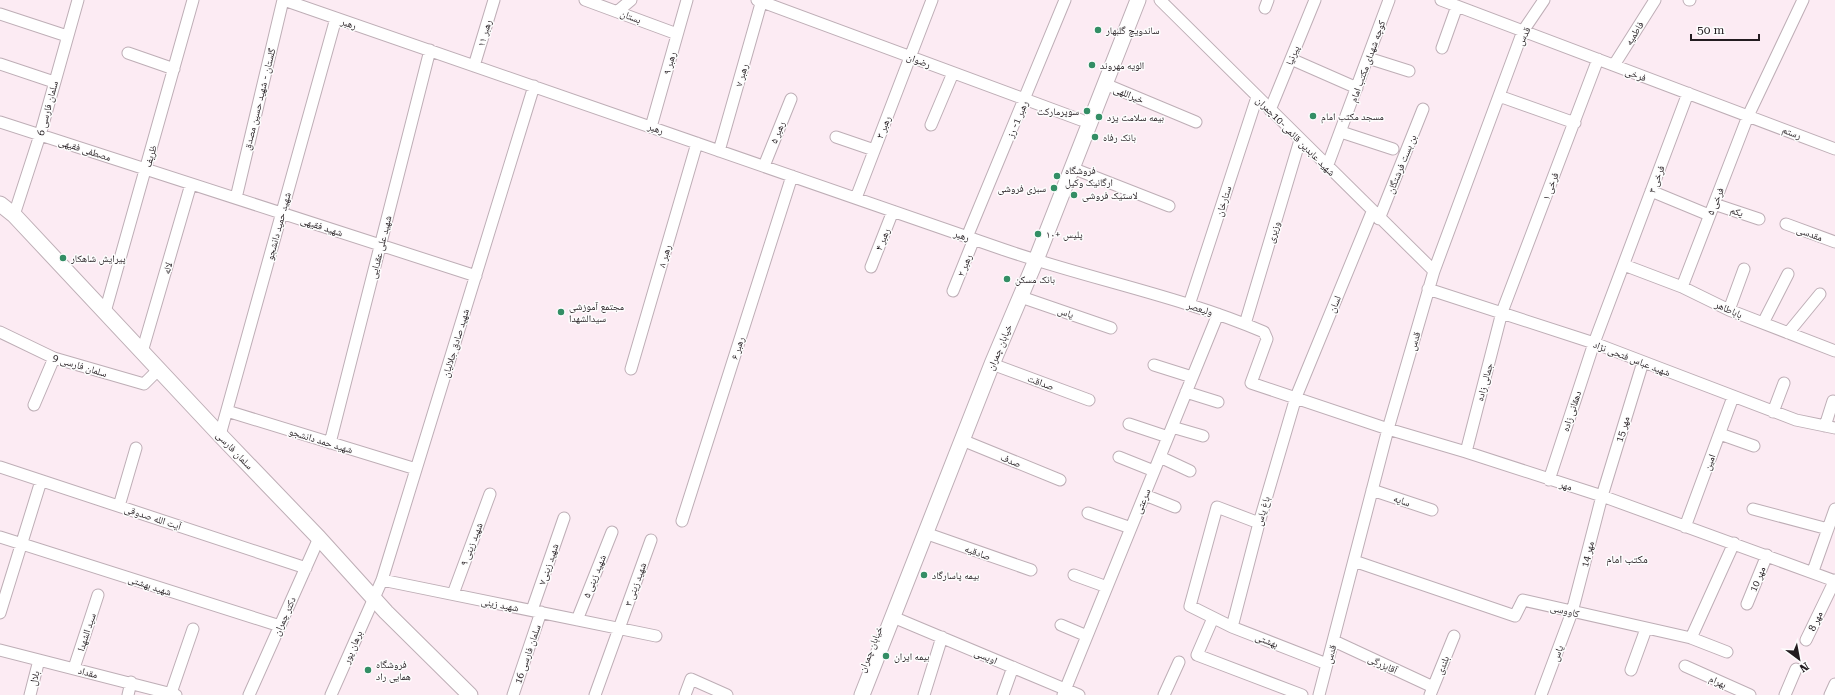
<svg xmlns="http://www.w3.org/2000/svg" width="1835" height="695" font-family="'Roboto Serif','Noto Naskh Arabic',serif">
	<rect width="100%" height="100%" fill="#fcebf3"/>
	<g fill="none" stroke-linecap="round" stroke-linejoin="round">
		<defs>
			<path id="street" d="M284 0C524 83 763 166 1002 249 1089 279 1180 296 1264 332L1267 339 1251 383 1388 429 1466 452 1602 496 1835 581
				M585 0 677 34
				M757 0 1081 120
				M1160 0 1434 271
				M1441 0 1835 149
				M1689 0H1690
				M1265 8 1268 0
				M618 11 631 0
				M0 14 67 36
				M1442 48 1457 6
				M128 53 174 69
				M1368 58 1409 71
				M1291 59 1357 88
				M0 64 54 82
				M1614 65 1655 0
				M474 66 494 0
				M1105 84 1196 122
				M1499 96 1575 123
				M1270 110 1315 0
				M0 122 476 276
				M931 125 953 73
				M651 127 687 0
				M1341 132 1393 149
				M836 137 874 150
				M719 151 762 0
				M764 166 791 99
				M1327 167 1389 0
				M1072 168 1169 206
				M1651 191 1709 215
				M236 198 283 0
				M856 198 932 0
				M1714 204 1759 219
				M14 215 40 135 78 0
				M1379 219 1423 109
				M1786 224 1835 242
				M967 237 1065 0
				M1624 265 1682 287 1729 310 1835 351
				M871 267 893 211
				M1682 287 1748 116 1803 0
				M1428 289 1594 343 1796 420 1835 428
				M953 291 974 239
				M1021 297 1111 328
				M1189 305 1257 97
				M1729 310 1744 269
				M105 312 193 0
				M1763 323 1788 274
				M1245 324 1300 140
				M0 332 54 358 144 384 159 369
				M1788 333 1820 294
				M142 352 191 184
				M992 364 1089 400
				M1154 365 1192 377
				M631 369 697 143
				M1186 392 1218 402
				M34 405 54 358
				M227 411 416 469
				M1773 412 1784 383
				M1129 424 1168 437
				M1825 426 1833 401
				M1172 427 1203 436
				M1720 434 1754 446
				M220 435 336 18
				M962 440 1060 480
				M330 443 430 50
				M1466 452 1502 312 1598 59
				M1119 457 1154 471
				M1160 457 1190 471
				M0 467 306 568
				M1549 480 1594 343 1688 93
				M1372 490 1432 510
				M1145 495 1175 507
				M119 506 136 448
				M1753 509 1828 529
				M1088 513 1131 528
				M682 521 792 176
				M1259 523 1217 507 1190 606 1232 627 1327 664
				M1685 527 1733 397
				M925 533 1031 570
				M0 537 280 626
				M1354 561 1515 616 1523 600 1691 638 1727 652
				M1813 571 1835 509
				M1074 575 1107 587
				M382 580 656 636
				M453 594 490 494
				M1747 604 1767 555
				M532 610 564 518
				M0 613 41 481
				M893 617 1079 695
				M1213 618 1197 655 1302 695
				M577 620 612 532
				M1061 625 1087 636
				M1232 627 1259 523 1296 397 1372 212
				M1691 638 1734 543
				M1806 640 1835 580
				M1334 641 1433 687
				M0 650 176 695
				M1685 666 1750 695
				M74 668 98 595
				M1631 670 1646 629
				M171 693 193 629
				M30 695 39 660
				M128 695 131 682
				M249 695 319 538
				M331 695 382 580 534 86
				M513 695 541 612
				M595 695 651 540
				M685 695 691 679 727 695
				M924 695 942 637
				M1003 695 1013 667
				M1063 695 1218 314
				M1164 695 1179 662
				M1319 695 1388 429 1434 271 1523 31 1544 0
				M1430 695 1454 636
				M1541 695 1572 612 1602 496 1643 362
				M1785 695 1796 669
				M1830 695 1835 684"/>
			<path id="secondary" d="M0 204 14 215 220 435 319 538 386 612 470 695
				M862 695 992 364 1036 260 1138 0"/>
		</defs>
		<!-- street casing -->
		<use href="#street" stroke="#beaeb6" stroke-width="13"/>
		<!-- secondary casing -->
		<use href="#secondary" stroke="#beaeb6" stroke-width="17"/>
		<!-- street -->
		<use href="#street" stroke="#fff" stroke-width="11"/>
		<!-- secondary -->
		<use href="#secondary" stroke="#fff" stroke-width="15"/>
	</g>
	<!-- markers -->
	<g fill="#338e65" stroke="#fdfdfd" stroke-width="1.5">
		<circle cx="1098" cy="30" r="4"/>
		<circle cx="1092" cy="65" r="4"/>
		<circle cx="1087" cy="111" r="4"/>
		<circle cx="1313" cy="116" r="4"/>
		<circle cx="1099" cy="117" r="4"/>
		<circle cx="1095" cy="137" r="4"/>
		<circle cx="1057" cy="176" r="4"/>
		<circle cx="1054" cy="188" r="4"/>
		<circle cx="1074" cy="195" r="4"/>
		<circle cx="1038" cy="234" r="4"/>
		<circle cx="63" cy="258" r="4"/>
		<circle cx="1007" cy="279" r="4"/>
		<circle cx="561" cy="312" r="4"/>
		<circle cx="924" cy="575" r="4"/>
		<circle cx="886" cy="656" r="4"/>
		<circle cx="368" cy="670" r="4"/>
	</g>
	<g text-anchor="middle" stroke-width="3" stroke-linejoin="round" paint-order="stroke">
		<!-- street labels -->
		<g font-size="10" fill="#231c20" stroke="#fdfdfd">
			<text transform="translate(631 16) rotate(21)" y="4">بستان</text>
			<text transform="translate(349 23) rotate(19)" y="4">رهبر</text>
			<text transform="translate(484 33) rotate(-74)" y="4">رهبر ۱۱</text>
			<text transform="translate(1634 33) rotate(-58)" y="4">فاطمیه</text>
			<text transform="translate(1523 36) rotate(-65)" y="4">قدس</text>
			<text transform="translate(1292 55) rotate(-68)" y="4">پیرنیا</text>
			<text transform="translate(919 60) rotate(20)" y="4">رضوان</text>
			<text transform="translate(1367 61) rotate(-70)" y="4">کوچه شهدای مکتب امام</text>
			<text transform="translate(669 63) rotate(-74)" y="4">رهبر ۹</text>
			<text transform="translate(1636 74) rotate(21)" y="4">فرخی</text>
			<text transform="translate(741 75) rotate(-74)" y="4">رهبر ۷</text>
			<text transform="translate(1129 94) rotate(22)" y="4">خیراللهی</text>
			<text transform="translate(259 99) rotate(-76)" y="4">گلستان - شهید حسین مصدق</text>
			<text transform="translate(47 108) rotate(-75)" y="4">سلمان فارسی 6</text>
			<text transform="translate(1017 119) rotate(-67)" y="4">رهبر 1- رز</text>
			<text transform="translate(883 127) rotate(-69)" y="4">رهبر ۳</text>
			<text transform="translate(656 128) rotate(19)" y="4">رهبر</text>
			<text transform="translate(777 132) rotate(-68)" y="4">رهبر ۵</text>
			<text transform="translate(1792 132) rotate(21)" y="4">رستم</text>
			<text transform="translate(1296 136) rotate(45)" y="4">شهید عابدین قائمی-10چمران</text>
			<text transform="translate(85 149) rotate(18)" y="4">مصطفی فقیهی</text>
			<text transform="translate(150 156) rotate(-74)" y="4">ظریف</text>
			<text transform="translate(1401 164) rotate(-68)" y="4">بن بست فرشتگان</text>
			<text transform="translate(1656 179) rotate(-69)" y="4">فرخی ۳</text>
			<text transform="translate(1550 186) rotate(-69)" y="4">فرخی ۱</text>
			<text transform="translate(1223 201) rotate(-72)" y="4">ستارخان</text>
			<text transform="translate(1715 201) rotate(-67)" y="4">فرخی ۵</text>
			<text transform="translate(1737 211) rotate(18)" y="4">یکم</text>
			<text transform="translate(278 226) rotate(-75)" y="4">شهید حمید دانشجو</text>
			<text transform="translate(322 226) rotate(18)" y="4">شهید فقیهی</text>
			<text transform="translate(1273 232) rotate(-73)" y="4">وزیری</text>
			<text transform="translate(1810 233) rotate(20)" y="4">مقدسی</text>
			<text transform="translate(962 235) rotate(19)" y="4">رهبر</text>
			<text transform="translate(882 239) rotate(-68)" y="4">رهبر ۴</text>
			<text transform="translate(380 247) rotate(-76)" y="4">شهید علی عقدایی</text>
			<text transform="translate(664 256) rotate(-74)" y="4">رهبر ۸</text>
			<text transform="translate(964 265) rotate(-68)" y="4">رهبر ۲</text>
			<text transform="translate(167 268) rotate(-74)" y="4">لاله</text>
			<text transform="translate(1334 304) rotate(-68)" y="4">لسان</text>
			<text transform="translate(1200 308) rotate(17)" y="4">ولیعصر</text>
			<text transform="translate(1729 309) rotate(24)" y="4">باباطاهر</text>
			<text transform="translate(1066 312) rotate(19)" y="4">یاس</text>
			<text transform="translate(1414 341) rotate(-74)" y="4">قدس</text>
			<text transform="translate(455 343) rotate(-73)" y="4">شهید صادق جلالیان</text>
			<text transform="translate(999 347) rotate(-67)" y="4">خیابان چمران</text>
			<text transform="translate(737 348) rotate(-72)" y="4">رهبر ۶</text>
			<text transform="translate(1632 358) rotate(21)" y="4">شهید عباس فتحی نژاد</text>
			<text transform="translate(80 365) rotate(17)" y="4">سلمان فارسی 9</text>
			<text transform="translate(1041 382) rotate(20)" y="4">صداقت</text>
			<text transform="translate(1484 382) rotate(-75)" y="4">جمالی زاده</text>
			<text transform="translate(1571 411) rotate(-72)" y="4">دهقانی زاده</text>
			<text transform="translate(1622 429) rotate(-73)" y="4">مهر 15</text>
			<text transform="translate(321 440) rotate(17)" y="4">شهید حمد دانشجو</text>
			<text transform="translate(235 450) rotate(46)" y="4">سلمان فارسی</text>
			<text transform="translate(1011 460) rotate(22)" y="4">صدف</text>
			<text transform="translate(1709 462) rotate(-70)" y="4">امین</text>
			<text transform="translate(1566 485) rotate(17)" y="4">مهر</text>
			<text transform="translate(1402 500) rotate(19)" y="4">سایه</text>
			<text transform="translate(1142 501) rotate(-68)" y="4">سرعتی</text>
			<text transform="translate(1262 511) rotate(-74)" y="4">باغ یاس</text>
			<text transform="translate(153 517) rotate(18)" y="4">آیت الله صدوقی</text>
			<text transform="translate(471 544) rotate(-69)" y="4">شهید زینی ۹</text>
			<text transform="translate(978 552) rotate(20)" y="4">صادقیه</text>
			<text transform="translate(1587 554) rotate(-76)" y="4">مهر 14</text>
			<text transform="translate(548 564) rotate(-71)" y="4">شهید زینی۷</text>
			<text transform="translate(594 576) rotate(-68)" y="4">شهید زینی ۵</text>
			<text transform="translate(1757 579) rotate(-68)" y="4">مهر 10</text>
			<text transform="translate(635 584) rotate(-70)" y="4">شهید زینی ۳</text>
			<text transform="translate(150 585) rotate(18)" y="4">شهید بهشتی</text>
			<text transform="translate(500 604) rotate(11)" y="4">شهید زینی</text>
			<text transform="translate(1565 610) rotate(14)" y="4">کاووسی</text>
			<text transform="translate(284 616) rotate(-66)" y="4">دکتر چمران</text>
			<text transform="translate(1815 621) rotate(-65)" y="4">مهر 8</text>
			<text transform="translate(86 632) rotate(-72)" y="4">سید الشهدا</text>
			<text transform="translate(1267 640) rotate(21)" y="4">بهشتی</text>
			<text transform="translate(352 647) rotate(-67)" y="4">برهان پور</text>
			<text transform="translate(870 649) rotate(-68)" y="4">خیابان چمران</text>
			<text transform="translate(1557 653) rotate(-70)" y="4">یاس</text>
			<text transform="translate(527 654) rotate(-71)" y="4">سلمان فارسی 16</text>
			<text transform="translate(1330 654) rotate(-75)" y="4">قدس</text>
			<text transform="translate(986 656) rotate(23)" y="4">اویسی</text>
			<text transform="translate(1383 664) rotate(25)" y="4">آقابزرگی</text>
			<text transform="translate(1442 665) rotate(-67)" y="4">بلندی</text>
			<text transform="translate(88 672) rotate(14)" y="4">مقداد</text>
			<text transform="translate(34 678) rotate(-76)" y="4">بلال</text>
			<text transform="translate(1718 681) rotate(24)" y="4">بهرام</text>
		</g>
		<!-- poi labels -->
		<g font-size="10" fill="#231c20" stroke="#fdfdfd" text-anchor="start">
			<text x="1106" y="34">ساندویچ گلبهار</text>
			<text x="1100" y="69">الویه مهروند</text>
			<text x="1079" y="115" text-anchor="end">سوپرمارکت</text>
			<text x="1321" y="120">مسجد مکتب امام</text>
			<text x="1107" y="121">بيمه سلامت يزد</text>
			<text x="1103" y="141">بانک رفاه</text>
			<text x="1065" y="174">فروشگاه<tspan x="1065" dy="12">ارگانیک وکیل</tspan></text>
			<text x="1046" y="192" text-anchor="end">سبزی فروشی</text>
			<text x="1082" y="199">لاستیک فروشی</text>
			<text x="1046" y="238">پلیس +۱۰</text>
			<text x="71" y="262">پیرایش شاهکار</text>
			<text x="1015" y="283">بانک مسکن</text>
			<text x="569" y="310">مجتمع آموزشی<tspan x="569" dy="12">سیدالشهدا</tspan></text>
			<text x="932" y="579">بیمه پاسارگاد</text>
			<text x="894" y="660">بیمه ایران</text>
			<text x="376" y="668">فروشگاه<tspan x="376" dy="12">همایی راد</tspan></text>
		</g>
		<!-- neighbourhood labels -->
		<g font-size="11" fill="#231c20" stroke="#fdfdfd">
			<text x="1627" y="563">مکتب امام</text>
		</g>
	</g>
	<!-- north arrow -->
	<g transform="translate(1799 659) rotate(148)" stroke="#fdfdfd" stroke-width="3" paint-order="stroke">
	<path d="M0-3L7 15L0 10L-7 15Z" fill="#231c20"/>
	<text y="-6" font-size="11" font-weight="bold" text-anchor="middle" fill="#231c20">N</text>
	</g>
	<!-- scale -->
	<path d="M1691 34v6h68v-6" fill="none" stroke="#231c20" stroke-width="2"/>
	<text x="1697" y="34" font-size="12" fill="#231c20" stroke="#fdfdfd" stroke-width="3" paint-order="stroke">50 m</text>
</svg>
